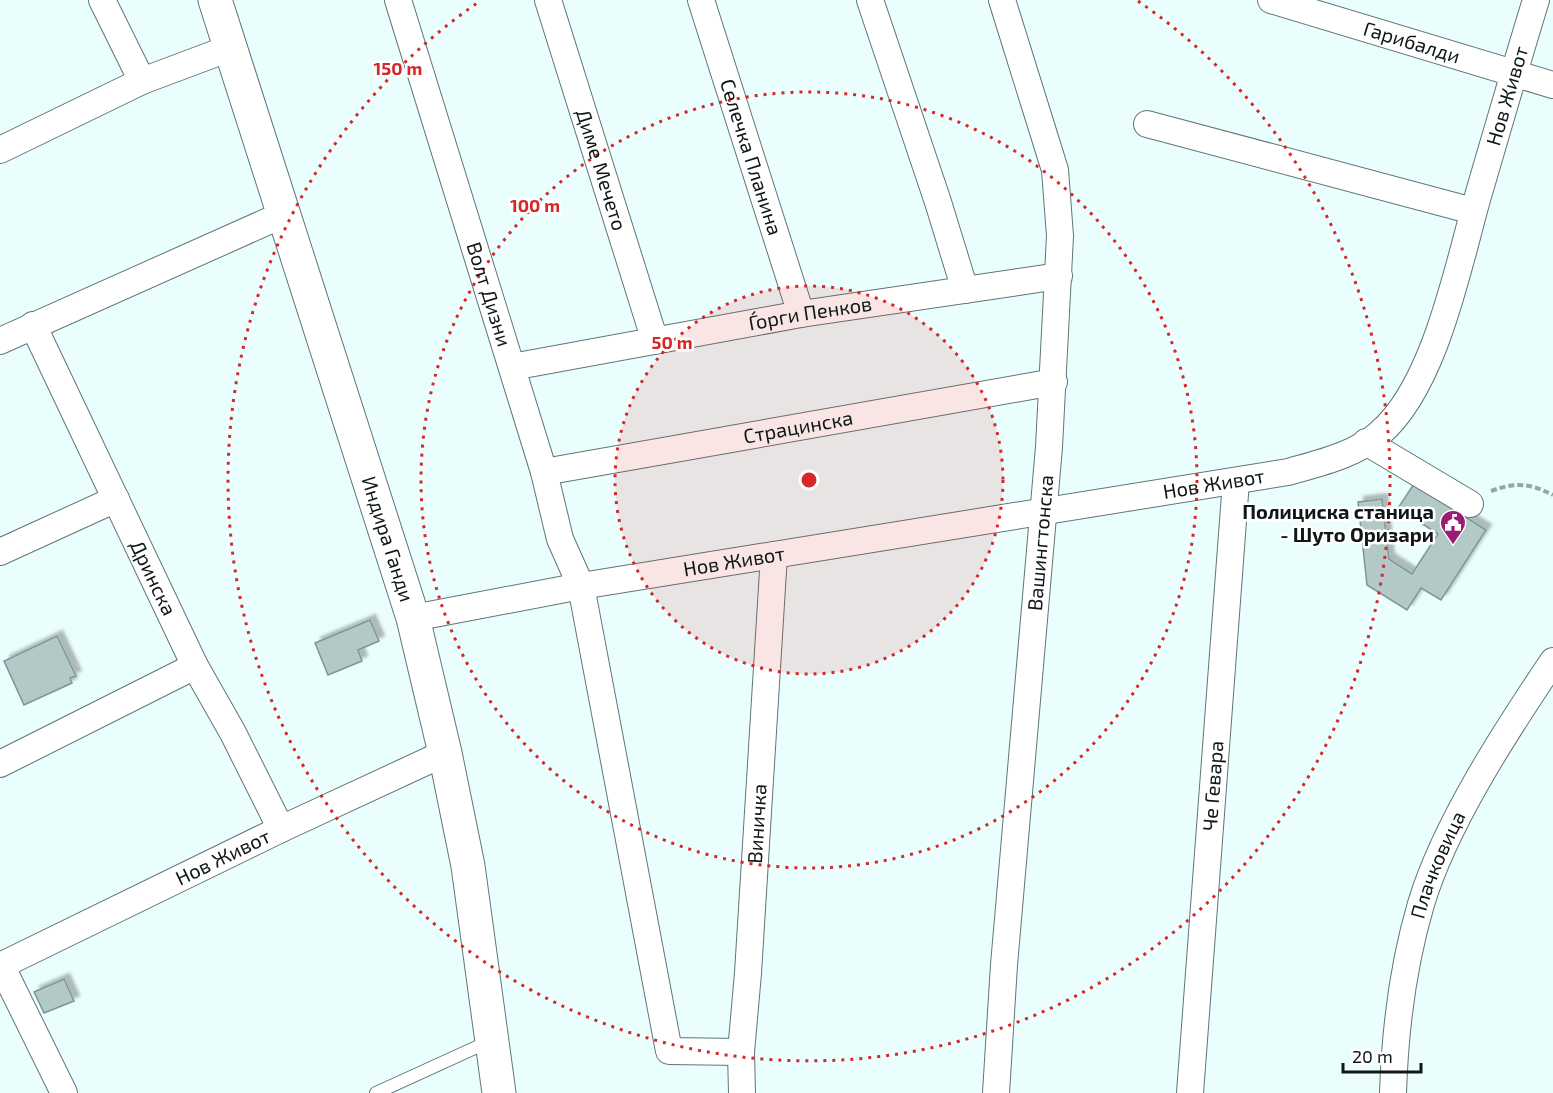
<svg xmlns="http://www.w3.org/2000/svg" width="1553" height="1093" font-family="'Exo 2',sans-serif">
	<defs>
		<filter id="shadow"><feDropShadow dx="5.5" dy="-5.5" stdDeviation="1.5" flood-color="#0004"/></filter>
	</defs>
	<rect width="100%" height="100%" fill="#ebfefe"/>
	<!-- building -->
	<path fill="#b2c9c8" stroke="#809696" stroke-width="1.5" filter="url(#shadow)" d="M1414 484 1486 530 1441 600 1421 588 1407 610 1367 585 1358 502 1382 499 1389 559 1412 574 1438 534 1398 508Z
		M370 620 379 641 358 650 362 661 328 675 315 643Z
		M57 636 76 676 70 678 72 683 24 705 4 661Z
		M64 979 74 1001 44 1013 34 992Z"/>
	<g fill="none" stroke-linecap="round" stroke-linejoin="round">
		<defs>
			<path id="lane" d="M376 1093 490 1041"/>
			<g id="street">
				<path d="M102 0 142 81"/>
				<path id="s1" d="M398 0 544 472 560 539 581 586 669 1051 741 1052"/>
				<path id="s2" d="M548 0 655 341"/>
				<path id="s3" d="M701 0 801 314"/>
				<path d="M870 0 938 202 965 290"/>
				<path id="s4" d="M1271 0 1553 85"/>
				<path d="M1147 124 1473 211"/>
				<path d="M0 150 142 81 230 48"/>
				<path id="s5" d="M33 325 195 666 233 733 281 829"/>
				<path d="M0 341 282 215"/>
				<path id="s6" d="M512 367 801 314 1059 276"/>
				<path d="M1366 442 1470 504"/>
				<path id="s7" d="M544 472 1054 382"/>
				<path d="M0 552 116 499"/>
				<path id="s8" d="M413 618 581 586 1288 472C1319 463 1356 455 1380 433 1435 386 1458 266 1478 196 1497 131 1516 65 1536 0"/>
				<path d="M0 764 195 666"/>
				<path d="M1 965 64 1093"/>
				<path id="s9" d="M0 966 281 829 445 753"/>
				<path id="s10" d="M742 1093 741 1052 748 973 774 555"/>
				<path id="s11" d="M996 1093 1004 965 1049 447 1060 236 1055 170 1002 0"/>
				<path id="s12" d="M1190 1093 1236 481"/>
				<path id="s13" d="M1393 1093C1395 1030 1403 965 1421 904 1445 824 1506 731 1553 661"/>
			</g>
			<g id="secondary">
				<path id="s14" d="M215 0 413 618 445 753 468 866 499 1093"/>
			</g>
		</defs>
		<!-- lane casing -->
		<use href="#lane" stroke="#607575" stroke-width="14"/>
		<!-- street casing -->
		<use href="#street" stroke="#607575" stroke-width="28"/>
		<!-- secondary casing -->
		<use href="#secondary" stroke="#607575" stroke-width="35"/>
		<!-- path -->
		<path stroke="#96a5a5" stroke-width="4" stroke-dasharray="6 3" stroke-linecap="butt" d="M1491 491C1516 482 1529 483 1553 495"/>
		<!-- lane -->
		<use href="#lane" stroke="#fff" stroke-width="12"/>
		<!-- street -->
		<use href="#street" stroke="#fff" stroke-width="26"/>
		<!-- secondary -->
		<use href="#secondary" stroke="#fff" stroke-width="33"/>
	</g>
	<!-- distance rings -->
	<circle cx="809" cy="480" r="194" fill="#d62828" fill-opacity=".12"/>
	<g fill="none" stroke="#d62828" stroke-width="3" stroke-dasharray="3 6">
		<circle cx="809" cy="480" r="194"/>
		<circle cx="809" cy="480" r="388"/>
		<path d="M1138 1A581 581 0 1 1 480 1"/>
	</g>
	<!-- icons -->
	<defs>
		<symbol id="civic-pin" viewBox="-11 -11 22 30"><path d="M0 17L-7.5 6A9.5 9.5 0 1 1 7.5 6Z" fill="#9b1c72" stroke="#fff"/><path d="M-.6-6.5H3V-4.5H.6V-3L4-1V1h2V6H-6V1h2V-1L-.6-3ZM-1.2 2.5V6h2.4V2.5Z" fill="#fff"/></symbol>
	</defs>
	<g fill-rule="evenodd">
		<use href="#civic-pin" x="1438" y="508" width="30" height="40"/>
	</g>
	<g text-anchor="middle" stroke-width="5" stroke-linejoin="round" paint-order="stroke">
		<!-- street labels -->
		<g font-size="20" fill="#0f1717" stroke="#fff">
			<text dy="7" stroke="none"><textPath href="#s4" startOffset="147">Гарибалди</textPath></text>
			<text dy="7" stroke="none"><textPath href="#s8" startOffset="1352">Нов Живот</textPath></text>
			<text dy="7" stroke="none"><textPath href="#s3" startOffset="165">Селечка Планина</textPath></text>
			<text dy="7" stroke="none"><textPath href="#s2" startOffset="178">Диме Мечето</textPath></text>
			<text dy="7" stroke="none"><textPath href="#s1" startOffset="308">Волт Дизни</textPath></text>
			<text dy="7" stroke="none"><textPath href="#s6" startOffset="303">Ѓорги Пенков</textPath></text>
			<text dy="7" stroke="none"><textPath href="#s7" startOffset="258">Страцинска</textPath></text>
			<text dy="7" stroke="none"><textPath href="#s8" startOffset="812">Нов Живот</textPath></text>
			<text dy="7" stroke="none"><textPath href="#s14" startOffset="566">Индира Ганди</textPath></text>
			<text dy="7" stroke="none"><textPath href="#s11" startOffset="552">Вашингтонска</textPath></text>
			<text dy="7" stroke="none"><textPath href="#s8" startOffset="326">Нов Живот</textPath></text>
			<text dy="7" stroke="none"><textPath href="#s5" startOffset="280">Дринска</textPath></text>
			<text dy="7" stroke="none"><textPath href="#s12" startOffset="308">Че Гевара</textPath></text>
			<text dy="7" stroke="none"><textPath href="#s10" startOffset="270">Виничка</textPath></text>
			<text dy="7" stroke="none"><textPath href="#s9" startOffset="248">Нов Живот</textPath></text>
			<text dy="7" stroke="none"><textPath href="#s13" startOffset="234">Плачковица</textPath></text>
		</g>
		<!-- poi labels -->
		<g font-size="20" font-weight="bold" fill="#0f1717" stroke="#fff" text-anchor="end">
			<text x="1434" y="519">Полициска станица<tspan x="1434" dy="23">- Шуто Оризари</tspan></text>
		</g>
	</g>
	<circle cx="809" cy="480" r="9" fill="#d62828" stroke="#fff" stroke-width="3"/>
	<g font-size="18" text-anchor="middle" font-weight="bold" fill="#d62828" stroke="#fff" stroke-width="5" stroke-linejoin="round" paint-order="stroke">
		<text x="398" y="75">150 m</text>
		<text x="535" y="212">100 m</text>
		<text x="672" y="349">50 m</text>
	</g>
	<!-- scale -->
	<path d="M1343 1063v9h78v-9" fill="none" stroke="#0f1717" stroke-width="3"/>
	<text x="1352" y="1063" font-size="18" fill="#0f1717" stroke="#ffffff" stroke-width="4.5" paint-order="stroke">20 m</text>
</svg>
